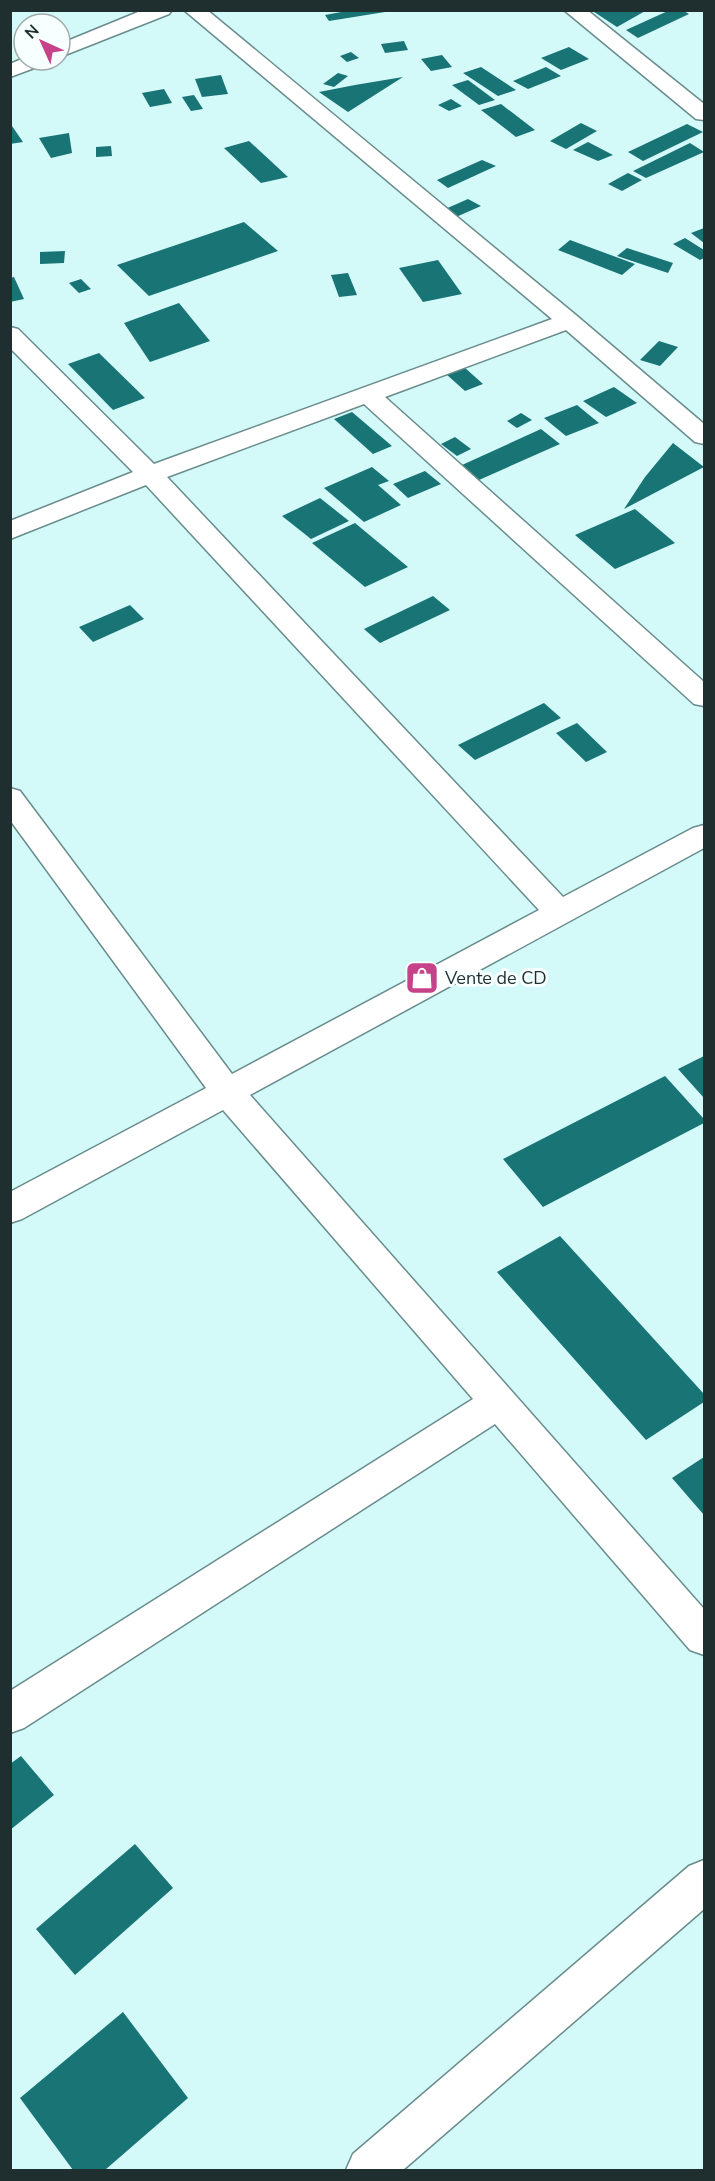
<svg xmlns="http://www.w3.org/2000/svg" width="715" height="2181" font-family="'Nunito Sans',sans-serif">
	<rect width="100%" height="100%" fill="#d3f9f9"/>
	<!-- building -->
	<path fill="#197475" d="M352 10H385V12L329 21 325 15Z
		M591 10H647L617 27Z
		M670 10H682L689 14 638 38 626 30Z
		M404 41 408 50 385 53 381 44Z
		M569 47 589 59 561 70 541 58Z
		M351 52 359 58 347 62 340 56Z
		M442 55 452 67 431 71 421 59Z
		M481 67 516 90 498 96 463 73Z
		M546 67 561 76 528 89 513 81Z
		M338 73 348 76 334 87 323 84Z
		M221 75 228 94 202 97 195 79Z
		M403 77 348 112 319 92 355 85Z
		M468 80 495 100 479 105 452 85Z
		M164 89 172 103 150 107 142 93Z
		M194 95 203 109 191 111 182 97Z
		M451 99 462 106 449 111 438 105Z
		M501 104 535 130 516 137 481 110Z
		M10 123 23 142 10 144Z
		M581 123 597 131 566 149 550 141Z
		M687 124 703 132 643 161 628 152Z
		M69 133 72 153 51 158 39 138Z
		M249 141 288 177 261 183 224 148Z
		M588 142 613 155 598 161 573 150Z
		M690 143 704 152 646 178 633 171Z
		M111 146 112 156 96 157V147Z
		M482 160 496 166 448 188 437 180Z
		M628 173 642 180 622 191 608 184Z
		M468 199 481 206 456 217 443 210Z
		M244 222 278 251 149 296 117 265Z
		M704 228V243L691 233Z
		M685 238 704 250V258L700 260 673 244Z
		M570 240 635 264 622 275 558 250Z
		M627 248 673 263 668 273 617 256Z
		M65 251 64 263 40 264V252Z
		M438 260 462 294 423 302 399 268Z
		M348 273 357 295 339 297 331 275Z
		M14 277 24 299 10 302V278Z
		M81 279 91 289 79 293 69 283Z
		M179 303 210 341 150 362 124 323Z
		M659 341 678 347 660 366 640 360Z
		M99 353 145 398 113 410 68 364Z
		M464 367 483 384 465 391 446 374Z
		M614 387 637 403 606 417 583 401Z
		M577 405 599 423 566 436 544 418Z
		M352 412 392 446 373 454 334 419Z
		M521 413 532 420 517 428 507 421Z
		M541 429 560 444 479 480 462 465Z
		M455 437 471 449 457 456 441 444Z
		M673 443 704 467 624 509 645 477Z
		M372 467 389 481 378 485 401 505 364 522 324 488Z
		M425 471 441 484 408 498 393 484Z
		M320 498 349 521 311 539 282 516Z
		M635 509 675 543 615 569 575 535Z
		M355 523 408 567 365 587 312 543Z
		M433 596 450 610 380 643 364 629Z
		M130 605 144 619 93 642 79 627Z
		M544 703 561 718 475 760 458 745Z
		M577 723 607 752 586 762 556 733Z
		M704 1056V1098L678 1069Z
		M665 1076 704 1119V1123L543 1207 503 1159Z
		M560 1236 704 1394V1402L646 1440 497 1272Z
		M704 1457V1515L672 1478Z
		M21 1756 54 1795 10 1830V1764Z
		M135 1844 173 1888 75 1975 36 1929Z
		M123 2012 188 2098 105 2170H73L20 2098Z"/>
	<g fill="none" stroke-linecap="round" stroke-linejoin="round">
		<defs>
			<path id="minor" d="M143 10H172L169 14 60 57V44Z
				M184 10H207L577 316 704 424V444L695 442 566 330 385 397 704 682V706L694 704 364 404 167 477 563 897 693 828 704 825V848L250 1095 704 1609V1655L690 1650 495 1424 24 1728 10 1733V1691L473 1399 223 1110 22 1219 10 1223V1192L206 1088 10 820V788L20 791 232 1074 539 910 146 485 10 539V521L133 472 10 348V327L18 329 154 464 552 319Z
				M564 10H587L704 104V120L696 119Z
				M24 58V60H48L45 64 10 77V64Z
				M704 1860V1909L403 2170H346L353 2154 689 1866Z"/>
		</defs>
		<!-- minor casing -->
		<use href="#minor" stroke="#698c8c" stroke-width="3"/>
		<!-- minor -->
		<use href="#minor" fill="#fff" fill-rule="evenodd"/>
	</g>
	<!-- icons -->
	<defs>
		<symbol id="shop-square" viewBox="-11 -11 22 22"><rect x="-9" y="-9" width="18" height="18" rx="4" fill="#c6438a" stroke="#f8ffff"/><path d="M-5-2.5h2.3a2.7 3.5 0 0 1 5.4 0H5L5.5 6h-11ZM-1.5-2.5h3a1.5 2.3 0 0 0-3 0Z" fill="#fff"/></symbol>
	</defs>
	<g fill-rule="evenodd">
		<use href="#shop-square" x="403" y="959" width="38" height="38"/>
	</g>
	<g text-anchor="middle" stroke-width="6" stroke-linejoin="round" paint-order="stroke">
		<!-- poi labels -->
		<g font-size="18" fill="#1f2e2e" stroke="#f8ffff" text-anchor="start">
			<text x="445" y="984">Vente de CD</text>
		</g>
	</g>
	<!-- border -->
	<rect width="715" height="2181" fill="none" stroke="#1f2e2e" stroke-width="24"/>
	<!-- north arrow -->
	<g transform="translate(42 42) rotate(315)"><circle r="28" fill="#f8ffff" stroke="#a1abab" stroke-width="1.5"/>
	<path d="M0-4.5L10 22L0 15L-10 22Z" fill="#c6438a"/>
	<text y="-9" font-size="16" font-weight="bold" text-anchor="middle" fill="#1f2e2e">N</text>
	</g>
</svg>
